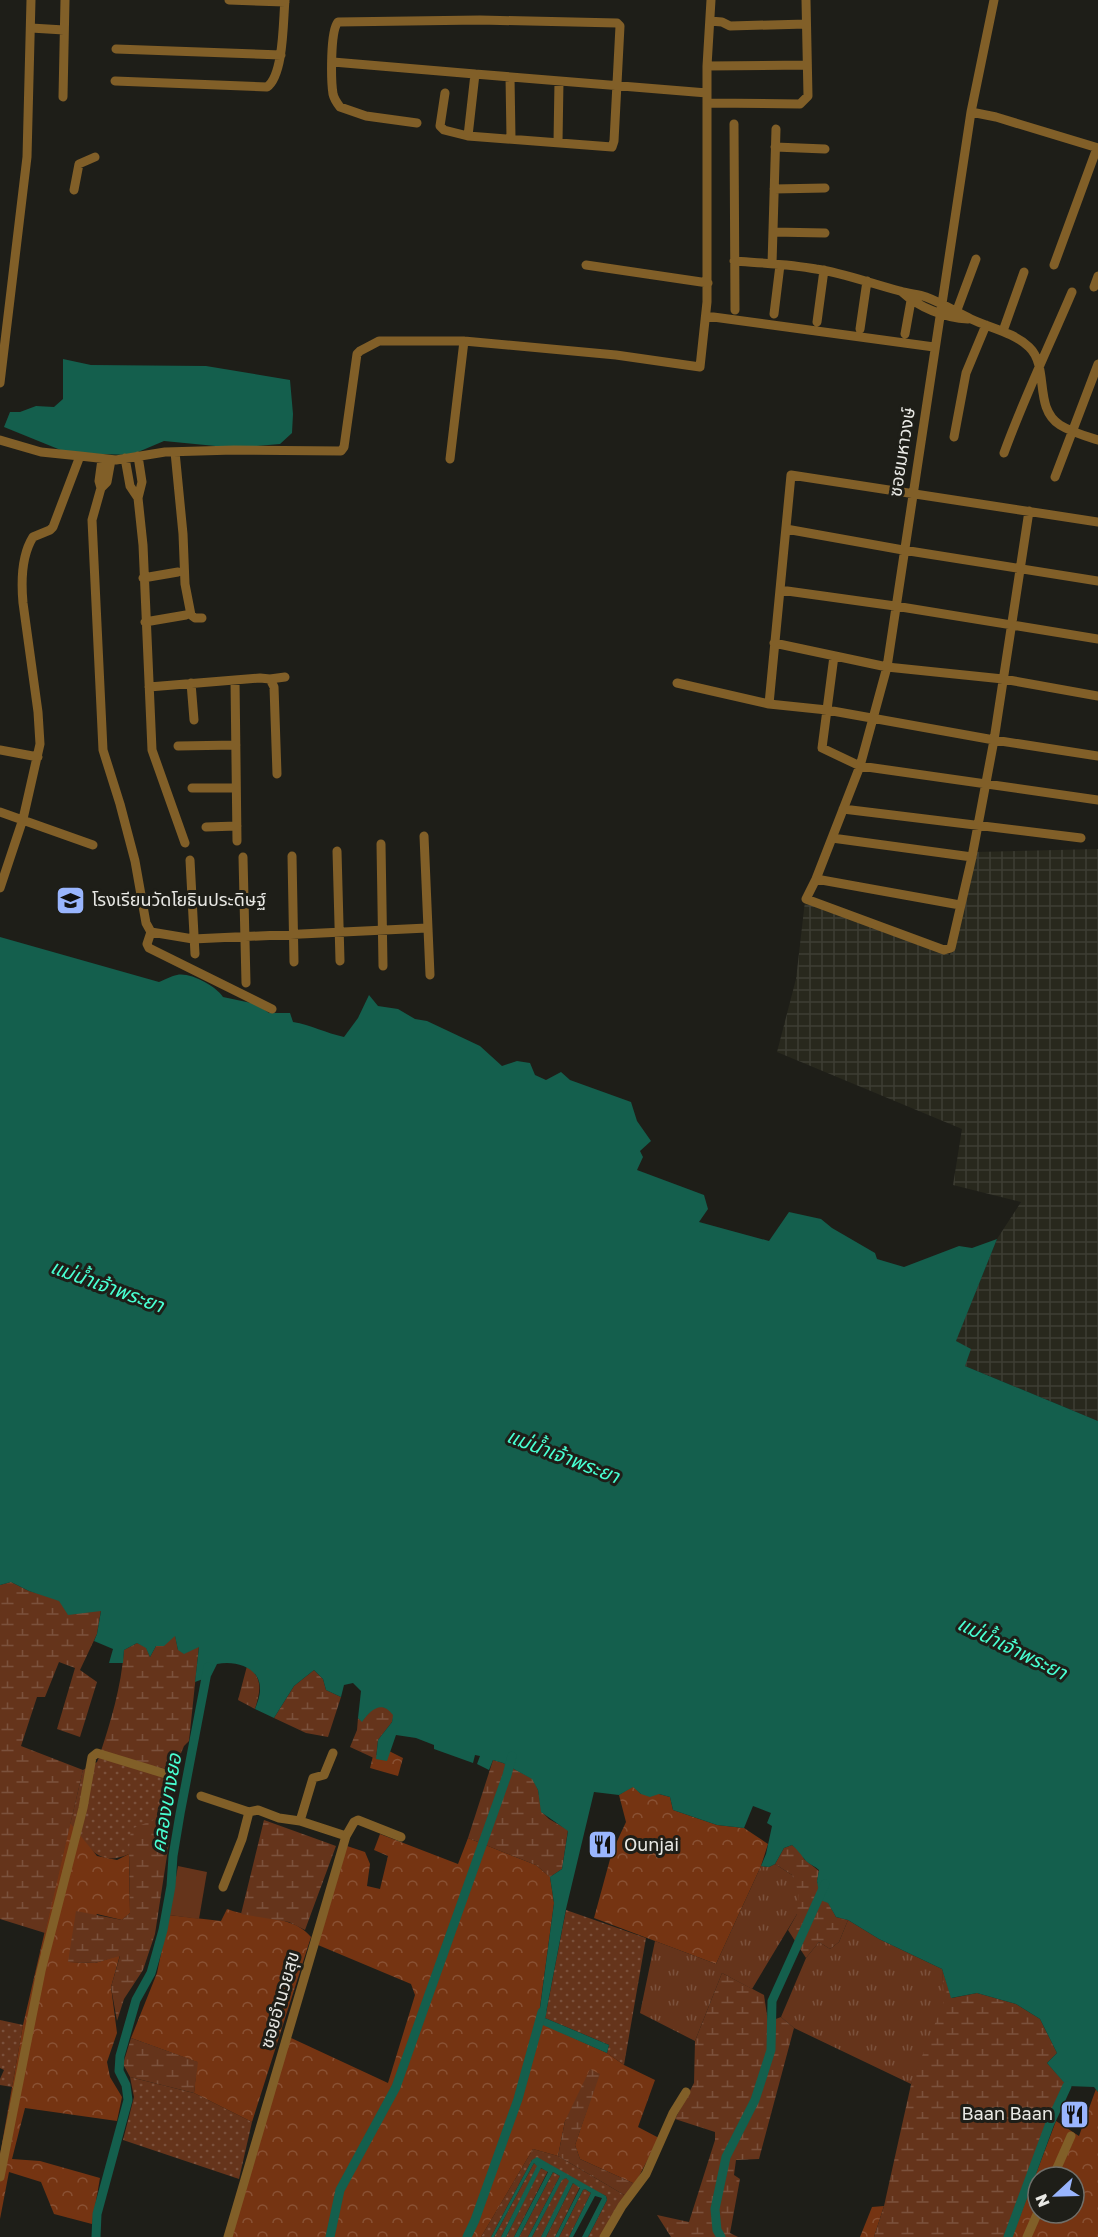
<svg xmlns="http://www.w3.org/2000/svg" width="1098" height="2237" font-family="'Golos Text','Noto Sans Thai',sans-serif">
	<defs>
		<pattern id="industrial-grid" width="8" height="8" patternUnits="userSpaceOnUse" patternTransform="scale(1.5)"><rect width="8" height="8" fill="#28281d"/><path d="M0 4h8M4 0v8" fill="none" stroke="#3d3d33"/></pattern>
		<pattern id="grass-dots" width="8" height="8" patternUnits="userSpaceOnUse" patternTransform="scale(1.5)"><rect width="8" height="8" fill="#65341b"/><path d="M2 2h.1M6 6h.1" fill="none" stroke="#7b513c" stroke-width="1.8" stroke-linecap="round"/></pattern>
		<pattern id="forest-crowns" width="20" height="18" patternUnits="userSpaceOnUse" patternTransform="scale(1.5)"><rect width="20" height="18" fill="#753412"/><path d="M2 6a3 3 0 1 1 6 0M12 15a3 3 0 1 1 6 0" fill="none" stroke="#895134"/></pattern>
		<pattern id="wetland-marsh" width="20" height="14" patternUnits="userSpaceOnUse" patternTransform="scale(1.5)"><rect width="20" height="14" fill="#65341b"/><path d="M1 5h8M5 5V1M11 12h8M15 12V8" fill="none" stroke="#7b513c"/></pattern>
		<pattern id="park-tufts" width="24" height="20" patternUnits="userSpaceOnUse" patternTransform="scale(1.5)"><rect width="24" height="20" fill="#65341b"/><path d="M3 7l-1-3M5 7V3M7 7l1-3M15 17l-1-3M17 17v-4M19 17l1-3" fill="none" stroke="#7b513c"/></pattern>
	</defs>
	<rect width="100%" height="100%" fill="#1e1e18"/>
	<!-- industrial -->
	<path fill="url(#industrial-grid)" d="M1098 849V1421L965 1366 955 1342 997 1239 1021 1202 953 1185 962 1129 777 1052 796 979 805 901 950 955 976 852Z"/>
	<!-- grass -->
	<path fill="url(#grass-dots)" d="M99 1757 174 1770 170 1822 156 1820 129 1849V1854C98 1868 88 1846 70 1825L83 1770 97 1762Z
		M566 1910 646 1938 624 2065 607 2053 609 2045 545 2018Z
		M0 2020 23 2025 12 2087 0 2085V2079L4 2070 0 2068Z
		M130 2077 194 2093 252 2122 239 2179 123 2140 134 2097Z
		M533 2149 558 2156 626 2196 601 2237H588L607 2200 606 2196 532 2160 491 2237H481Z
		M534 2163 538 2166 501 2237H494Z
		M540 2168 548 2171 514 2237H506Z
		M553 2172 560 2176 528 2237H519Z
		M566 2178 570 2181 541 2237H532L562 2179Z
		M573 2183 580 2187 555 2237H546Z
		M585 2189 591 2193 569 2237H559L583 2190Z"/>
	<!-- forest -->
	<path fill="url(#forest-crowns)" fill-rule="evenodd" d="M389 1751 403 1758 398 1776 370 1768 373 1756Z
		M633 1786 641 1794H659L670 1797 673 1810 717 1825 744 1828 768 1844 761 1866 716 1964 594 1918 612 1852 626 1822 619 1795Z
		M70 1823 97 1856 117 1860 129 1854 130 1913 122 1920 97 1914 69 1962 95 1963 120 1955 111 1987 117 2033 107 2062 110 2077 122 2097 117 2121 25 2108 12 2159 40 2161 100 2178 92 2224 54 2214 41 2182 9 2172 0 2219V2155L23 2025Z
		M380 1834 458 1864 468 1838 536 1865 550 1877 554 1903 538 2022 607 2053 624 2065 655 2080 638 2127 659 2138 635 2184 580 2159 575 2145 599 2074 565 2121 558 2156 533 2149 481 2237H232L289 2037 388 2083 415 1995 411 1984 318 1945 347 1846 365 1852 370 1864 367 1886 380 1889 388 1856 374 1850Z
		M227 1909C253 1919 293 1914 311 1937L252 2122 194 2093 197 2062 131 2038 157 1973 169 1915 221 1921Z
		M1096 2089 1098 2092V2237H1012L1056 2121 1079 2136ZM1038 2177H1074V2213H1038Z
		M884 2206 874 2237H860L872 2207Z"/>
	<!-- wetland -->
	<path fill="url(#wetland-marsh)" d="M11 1582 29 1591 101 1610 97 1634 80 1670 97 1682 80 1737 57 1729 75 1668 59 1662 45 1697H37L21 1746 83 1770 45 1933 0 1919V1585Z
		M175 1635 178 1650 199 1646 189 1741 184 1746 174 1770 99 1757C111 1721 121 1688 124 1650L137 1643 146 1647 150 1657 156 1646Z
		M247 1666C264 1678 260 1692 255 1709L238 1700Z
		M314 1670 323 1679 326 1690 341 1697 328 1737 306 1733 274 1718 294 1686Z
		M380 1706 389 1709 394 1715 392 1722 378 1740 376 1759 350 1747 357 1730 358 1718 362 1721 372 1709Z
		M493 1760 503 1763 533 1779 538 1790 542 1812 549 1819 568 1830 562 1869 550 1877 536 1865 468 1838Z
		M156 1819 170 1822V1836L155 1934 143 1970 124 1999 117 2021 111 1987 120 1956 95 1963 68 1962 76 1911 122 1920 130 1913 129 1849 131 1829Z
		M264 1820 336 1846 305 1930 289 1922 241 1914Z
		M792 1845 801 1852 804 1859 819 1871 817 1882 836 1917 848 1920 839 1942 830 1949 819 1942 806 1958 788 1930 797 1914 792 1875 775 1864 784 1848Z
		M942 1969 952 1998 977 1993 1016 2004 1040 2019 1057 2053 1047 2063 1065 2083 1056 2101 1004 2237H874L884 2206 912 2080 943 2001Z
		M722 1973 764 1995 768 2022 781 2017 794 2028 759 2159 736 2160 734 2175 740 2179 730 2233 738 2237H671L657 2215 689 2222 715 2140V2132L675 2119 694 2083 695 2041Z
		M131 2038 198 2062 194 2093 130 2077 123 2064Z
		M590 2069 600 2074 575 2145 580 2159 635 2184 626 2196 558 2156 565 2121Z"/>
	<!-- park -->
	<path fill="url(#park-tufts)" d="M775 1864 792 1875 799 1894 797 1914 752 1989 722 1973 695 2041 640 2013 655 1941 716 1964 761 1866 769 1867Z
		M848 1920 879 1939 942 1969 944 2001 911 2084 794 2028 781 2017 806 1958 819 1942 830 1949 839 1942Z"/>
	<!-- garden -->
	<path fill="#65341b" d="M178 1866 207 1872 199 1919 169 1915Z"/>
	<!-- water -->
	<path fill="#145f4d" d="M63 359 91 365 206 366 290 380 293 414 292 433 280 444 236 448 164 441 131 455 68 453 4 427 10 412H20L36 406 54 407 63 399Z
		M0 937 159 982C164 980 171 976 177 975 190 972 216 986 223 997L256 1004 269 1013H290L293 1022C311 1025 326 1033 344 1037L358 1018 369 995 378 1006 398 1009 415 1019 427 1021 480 1046 502 1066 517 1061 530 1063 535 1075 546 1080 561 1072 570 1080 631 1102 637 1121 651 1141 640 1151 643 1157 637 1170 704 1195 708 1209 699 1222 769 1241 789 1212 821 1219 832 1228 875 1253 877 1259 904 1267 959 1246 972 1248 997 1239 956 1341 971 1349 965 1366 1098 1421V2092L1094 2087 1067 2086 1047 2063 1057 2053 1040 2019 1016 2004 977 1993 951 1998 942 1969 879 1939 848 1920 836 1917 828 1903 820 1900 817 1881 819 1870C815 1866 810 1865 806 1861 801 1855 798 1850 792 1845L784 1848 775 1864 769 1867 761 1866 766 1854 772 1826 767 1823 771 1813 753 1806 744 1828 717 1825 673 1810 670 1797 659 1794 650 1797 641 1794 633 1787 619 1795 594 1792 566 1909 545 2018 609 2045 607 2053 538 2023 554 1903 550 1877 562 1869 568 1831 541 1812 538 1790 532 1779 503 1763 493 1760 489 1770 477 1764 480 1756 475 1755 473 1763 434 1749V1745L416 1738 396 1735 387 1761 376 1759 378 1740 392 1722 393 1715C382 1700 371 1709 362 1722L358 1718 361 1691 353 1683 344 1685 341 1697 326 1690 323 1679 314 1670 294 1686 274 1718 255 1709C257 1704 260 1696 260 1690 261 1667 235 1660 217 1664L211 1676 195 1682 199 1647 184 1654 178 1650 175 1636 164 1646H156L150 1657 146 1648 137 1643 124 1650 123 1663H109L113 1649 94 1641 97 1634 101 1611 68 1615 59 1601 29 1591 11 1582 0 1585Z
		M537 2157 606 2196 607 2200 588 2237H582L602 2198 595 2196 573 2237H569L591 2193 585 2189 583 2190 559 2237H555L580 2188 573 2183 546 2237H541L569 2181 566 2178 562 2180 532 2237H528L560 2176 553 2172 519 2237H514L548 2172 541 2168 506 2237H501L537 2166 534 2163 494 2237H491L532 2160Z"/>
	<g fill="none" stroke-linecap="round" stroke-linejoin="round">
		<!-- canal -->
		<path stroke="#145f4d" stroke-width="9" d="M96 2237 97 2214 128 2100 126 2085 119 2071 120 2056 136 2000 151 1973 163 1930 171 1886 173 1856 180 1814 208 1667
			M330 2237 340 2190 396 2087 507 1775 512 1756
			M467 2237 475 2220 518 2099 542 2012
			M721 2237 717 2230 715 2209 726 2157 755 2100 771 2050 772 2001 825 1884
			M1008 2237 1050 2123 1067 2086"/>
		<!-- minor -->
		<path stroke="#815f28" stroke-width="9" d="M229 0 285 2
			M994 0 971 112 887 667 860 766 816 879 806 899 944 950 951 948 972 857 994 740 1029 511
			M710 21 722 22 730 26 806 24
			M31 28 64 30
			M116 49 281 55
			M333 62 475 74
			M707 66 807 65
			M510 77 511 138
			M115 81 267 87C284 75 283 20 285 0
			M63 97 65 0
			M707 103 800 104 808 96 806 0
			M971 112 996 117 1098 148
			M417 123 366 116 340 107C337 103 334 99 333 94 331 81 330 31 338 22L480 20 617 23 620 26 614 141 612 147 468 136 444 130 440 126 445 93
			M734 124 735 310
			M468 136 475 74 707 93
			M558 142 559 81
			M775 147 825 149
			M774 189 825 188
			M74 190 79 164 95 157
			M773 232 825 233
			M734 261C761 263 789 264 816 269 844 273 872 284 900 291 909 294 918 294 926 297 942 303 956 312 971 319 990 328 1013 332 1029 347 1050 367 1033 408 1060 425 1071 432 1085 436 1098 440
			M772 264 776 129
			M586 265 708 283
			M1054 265 1097 148
			M1094 287 1098 276
			M902 292C918 307 945 318 968 319
			M957 310 976 259
			M774 314 780 265
			M706 316 934 347
			M817 322 824 270
			M860 329 867 281
			M1003 331 1024 272
			M905 334 912 295
			M0 383 27 157 31 0
			M954 437 966 373 986 325
			M0 440 41 452 80 456 53 527 50 530 33 537C21 556 21 581 23 603L38 712 40 744 23 819 0 888
			M175 452 183 534 185 584 191 615 195 618H202
			M1004 453C1024 398 1049 346 1072 292
			M80 456 116 460 165 452 234 450 341 451 344 447 357 354 360 351 379 341H464L616 355 700 367 707 302V66L711 0
			M138 456 142 482 138 498 143 545 152 750 185 843
			M125 458 130 486 138 498
			M450 459 464 341
			M111 460 107 482 101 488 92 520 103 750 120 804 135 861 146 923 151 932 193 939 427 928
			M1055 477 1098 364
			M101 488 99 481 102 459
			M786 529 903 550 1098 581
			M143 578 178 572
			M780 590 895 606 1098 639
			M145 622 186 615
			M774 643 887 667 1003 679 1098 696
			M834 656 822 748 860 766 1098 800
			M270 679 285 677
			M235 680 237 841
			M191 683 194 720
			M677 683 769 704 827 710 994 740 1098 756
			M149 687 260 678 270 679 274 687 277 774
			M769 704 791 475 1098 522
			M178 746 236 745
			M0 750 38 757
			M192 788H236
			M843 809 1081 838
			M0 812 93 845
			M206 827 237 826
			M424 836 430 975
			M832 838 972 857
			M381 844 383 966
			M337 851 340 961
			M292 856 294 962
			M243 857 246 983
			M190 860 195 954
			M816 879 960 905
			M151 932 147 944 149 948 272 1009
			M201 1796 249 1812
			M300 1821 313 1778 324 1775 333 1753
			M223 1887 242 1839 249 1812 258 1810 279 1818 300 1821 346 1836
			M0 2177 41 1971 83 1808 92 1757 97 1753 169 1775
			M1053 2177 1071 2136
			M228 2237 346 1836 354 1822 358 1820 401 1837
			M604 2237 622 2206 646 2174 673 2113 686 2092
			M1027 2237 1038 2212"/>
	</g>
	<!-- icons -->
	<defs>
		<symbol id="school-square" viewBox="-11 -11 22 22"><rect x="-9" y="-9" width="18" height="18" rx="4" fill="#99b5fd" stroke="#1e1e18"/><path d="M0-5L7-2L0 1L-7-2ZM-4 1L0 2.5L4 1V4Q0 6-4 4Z" fill="#111"/></symbol>
		<symbol id="restaurant-square" viewBox="-11 -11 22 22"><rect x="-9" y="-9" width="18" height="18" rx="4" fill="#99b5fd" stroke="#1e1e18"/><path d="M-5-6h1v4h1v-4h1v4h1v-4h1v5L-1.5 .5V6h-2V.5L-5-1ZM5-6V6H3V1.5H1.5Q1.5-4 5-6Z" fill="#111"/></symbol>
	</defs>
	<g fill-rule="evenodd">
		<use href="#school-square" x="54" y="884" width="33" height="33"/>
		<use href="#restaurant-square" x="586" y="1828" width="33" height="33"/>
		<use href="#restaurant-square" x="1058" y="2098" width="33" height="33"/>
	</g>
	<g text-anchor="middle" stroke-width="6" stroke-linejoin="round" paint-order="stroke">
		<!-- street labels -->
		<g font-size="18" fill="#e8e8e4" stroke="#1e1e18">
			<text transform="translate(902 452) rotate(-81)" y="6">ซอยมหาวงษ์</text>
			<text transform="translate(280 2000) rotate(-74)" y="6">ซอยอำนวยสุข</text>
		</g>
		<!-- poi labels -->
		<g font-size="18" fill="#e8e8e4" stroke="#1e1e18" text-anchor="start">
			<text x="92" y="906">โรงเรียนวัดโยธินประดิษฐ์</text>
			<text x="624" y="1851">Ounjai</text>
			<text x="1053" y="2120" text-anchor="end">Baan Baan</text>
		</g>
		<!-- water labels -->
		<g font-size="20" font-style="italic" fill="#48ffd2" stroke="#1e1e18">
			<text transform="translate(107 1286) rotate(20)" y="7">แม่น้ำเจ้าพระยา</text>
			<text transform="translate(563 1456) rotate(21)" y="7">แม่น้ำเจ้าพระยา</text>
			<text transform="translate(1012 1648) rotate(26)" y="7">แม่น้ำเจ้าพระยา</text>
			<text transform="translate(166 1803) rotate(-80)" y="7">คลองบางยอ</text>
		</g>
	</g>
	<!-- north arrow -->
	<g transform="translate(1056 2195) rotate(248)"><circle r="28" fill="#1e1e18" stroke="#6f6f6a" stroke-width="1.5"/>
	<path d="M0-4.5L10 22L0 15L-10 22Z" fill="#99b5fd"/>
	<text y="-9" font-size="16" font-weight="bold" text-anchor="middle" fill="#e8e8e4">N</text>
	</g>
</svg>
